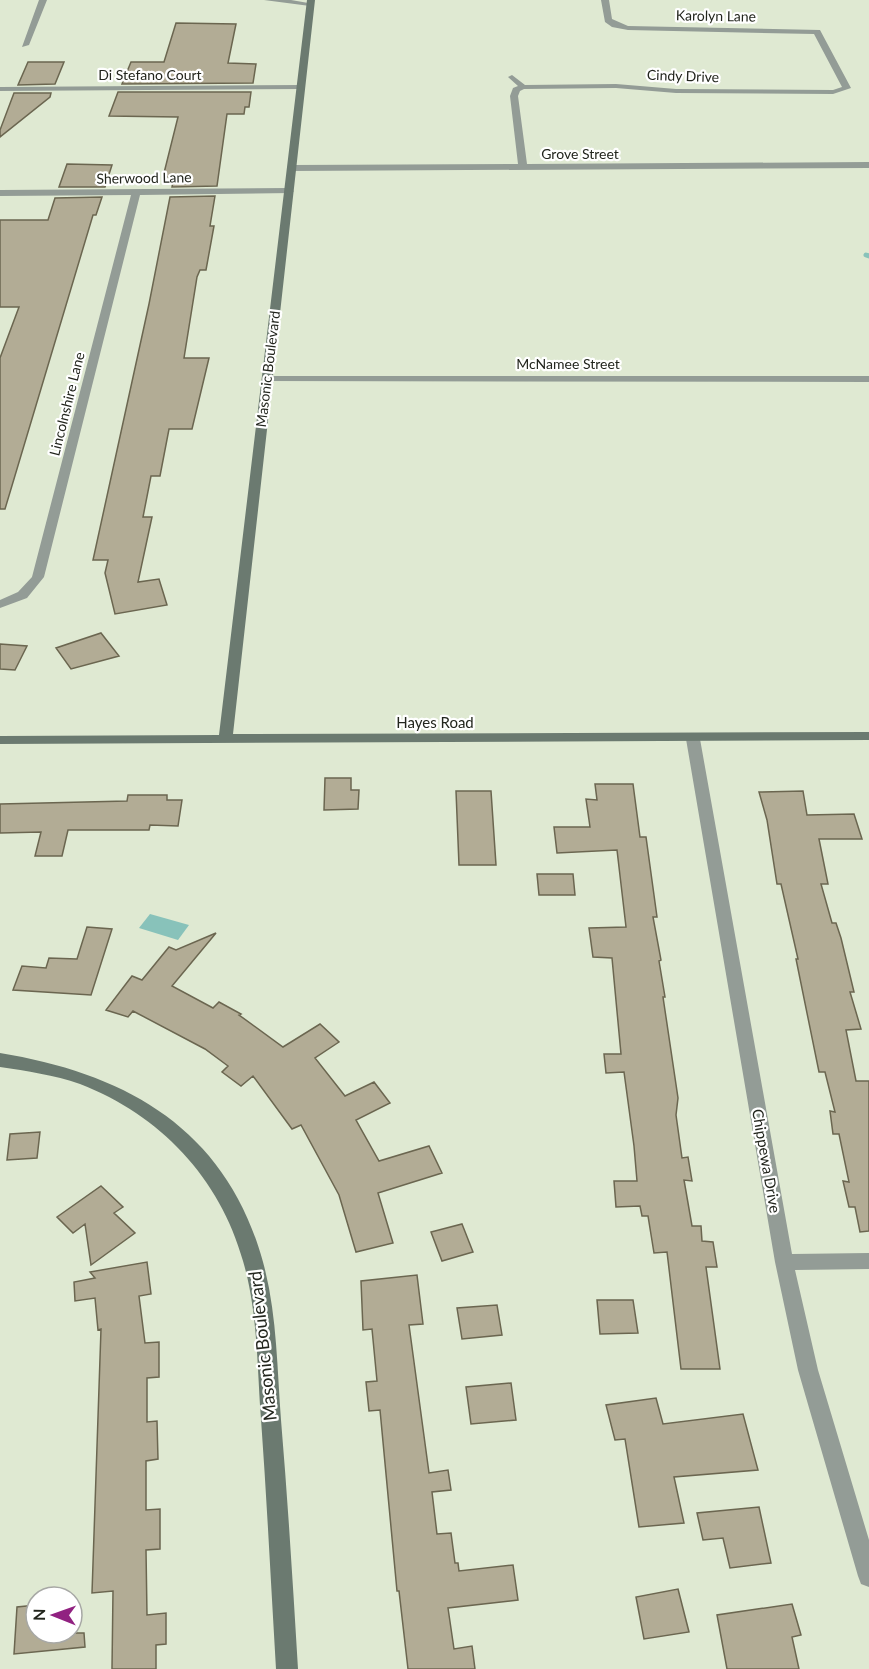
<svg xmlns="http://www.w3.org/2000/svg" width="869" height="1669" font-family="Lato,sans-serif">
	<rect width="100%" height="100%" fill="#dfe9d2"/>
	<!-- water -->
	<path fill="#88c2ba" d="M150 914 189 925 178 940 139 928Z"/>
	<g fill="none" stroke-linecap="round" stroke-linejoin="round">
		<!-- stream -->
		<path stroke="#88c2ba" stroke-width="5" d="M866 255 869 256"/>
	</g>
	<!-- building -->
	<path fill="#b2ac95" stroke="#6b6650" stroke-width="1.5" d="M176 23 236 24 228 63 256 64 253 83 122 84 131 62H164Z
		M28 62H64L55 84 18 85Z
		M118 92H251L249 107H245L244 114H227L217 186 172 187 174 177H163L178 117 109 116Z
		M14 93H51L50 97 0 137V130Z
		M67 164 112 165 105 187H59Z
		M215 196 210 226H214L206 270H200L197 277 184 358H209L192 429H169L160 476H151L143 517H152L138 582 159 579 167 605 115 614 105 573 108 560H93L149 304 170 197Z
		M102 197 96 215H93L5 509H0V358L19 307H0V220H48L55 198Z
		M101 633 119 656 71 669 56 648Z
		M0 644 27 646 15 670 0 669Z
		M325 778H351V790H359L358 809 324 810Z
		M595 784H633L640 837H646L657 917H653L661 960 659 961 665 997H663L678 1098 676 1115 682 1158 688 1157 692 1181 684 1180 692 1226H701L702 1241 713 1242 717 1267H706L720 1369H681L667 1252 654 1253 648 1216H642L640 1206 616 1207 614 1181H637L634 1146 624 1072 606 1073 604 1054H621L612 958 593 957 589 928 626 927 617 850 557 853 554 827H590L586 799 597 800Z
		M456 791H491L496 865H459Z
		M803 791 807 815 854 814 862 839H819L828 884H821L832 923H836L841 938 854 992H850L861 1029 846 1030 856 1081H869V1231L860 1232 855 1207H849L843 1181 849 1182 839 1134H833L830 1111 835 1112 825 1072H819L796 959H798L781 884H777L767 820 759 792Z
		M128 795H167V800H182L178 826 150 825 149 830H68L62 856H35L41 832 0 833V804L127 801Z
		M537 874H573L575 895H539Z
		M87 927 112 929 91 995 13 990 22 966 46 968 49 958 77 959Z
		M216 933 172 986 213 1008 219 1002 241 1014 239 1015 283 1047 320 1024 339 1042 315 1058 345 1096 374 1082 390 1103 356 1120 379 1161 429 1146 442 1173 378 1193 393 1243 356 1252 339 1195 301 1125 292 1129 253 1076 241 1086 222 1072 228 1066 205 1049 133 1011 128 1017 106 1010 132 976 142 980 169 947 176 950Z
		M40 1132 37 1158 7 1160 10 1134Z
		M101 1186 123 1207 114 1213 135 1233 91 1265 85 1224 73 1233 57 1217Z
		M462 1224 473 1252 442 1261 431 1232Z
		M147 1262 151 1294 139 1296 145 1343 159 1342V1377L147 1378V1422L157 1421 158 1459 146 1461V1510L160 1509V1549L146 1550 147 1615 166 1613V1644L156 1645V1669H112L113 1591 92 1593 101 1329 98 1330 95 1298 75 1301 74 1282 95 1278 90 1272Z
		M417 1275 423 1324 409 1325 429 1473 448 1470 451 1490 432 1492 437 1534 451 1533 455 1563H458L459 1571 513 1565 518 1600 448 1608 454 1649 472 1646 475 1669H408L399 1591H397L380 1410 369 1411 366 1382 377 1381 372 1329 363 1330 361 1281Z
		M597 1300H633L638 1333 600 1334Z
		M497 1305 502 1335 462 1339 457 1308Z
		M511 1383 516 1420 471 1424 466 1387Z
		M656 1398 663 1424 743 1414 758 1470 674 1477 684 1523 639 1527 625 1439 615 1440 606 1405Z
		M759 1507 771 1563 730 1568 723 1538 703 1540 697 1513Z
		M678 1589 689 1632 644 1639 636 1597Z
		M792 1604 801 1635 792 1637 799 1669H727L717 1615Z
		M36 1605V1633H84L85 1647 14 1654 17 1607Z"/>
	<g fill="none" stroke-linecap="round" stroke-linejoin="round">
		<!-- street -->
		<path fill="#939c96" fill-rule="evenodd" d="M39 0H47L29 45 22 47Z
			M264 0H291L314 4 310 6Z
			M601 0H609L612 19 628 26 820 30 851 88 833 94 676 93 616 88 524 89 520 91 518 96 527 164 869 162V168L292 171 288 168 292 165 518 164 510 96 513 88 518 86 508 77 512 75 525 85 616 84 676 89 833 90 842 87 814 34 628 30 612 27 605 22Z
			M303 85 304 87 300 89 0 91V87Z
			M289 188 294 191 292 193 140 195 44 577 27 598 0 608V600L18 592 32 577 131 195 0 196V190Z
			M267 376H869V382L263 381V377Z
			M693 735 700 739 792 1254 869 1253V1269L795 1270 818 1370 869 1540V1587L861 1584 858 1576 798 1370 775 1262 686 739Z"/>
		<!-- secondary -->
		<path fill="#6b7a70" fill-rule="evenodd" d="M307 0H315L233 734 869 732V740L0 744V736L219 735Z
			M0 1053C128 1074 227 1130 263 1262 277 1313 277 1367 281 1420 288 1503 293 1586 298 1669H276C271 1586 267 1502 261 1419 257 1367 258 1312 243 1261 220 1178 160 1115 80 1084 54 1075 27 1071 0 1067Z"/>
	</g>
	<g text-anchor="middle" stroke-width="4.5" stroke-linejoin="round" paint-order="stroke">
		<!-- far-street labels -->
		<g font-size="14" fill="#22251d" stroke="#fff">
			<text transform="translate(716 16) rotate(1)" y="5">Karolyn Lane</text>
			<text x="150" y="80">Di Stefano Court</text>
			<text transform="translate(683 76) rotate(2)" y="5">Cindy Drive</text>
			<text x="580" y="159">Grove Street</text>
			<text transform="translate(144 178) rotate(-1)" y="5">Sherwood Lane</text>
			<text x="568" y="369">McNamee Street</text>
			<text transform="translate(268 369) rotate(-83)" y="5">Masonic Boulevard</text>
			<text transform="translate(67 404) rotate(-76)" y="5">Lincolnshire Lane</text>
		</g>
		<!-- street labels -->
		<g font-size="15" fill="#22251d" stroke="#fff">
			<text x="435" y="728">Hayes Road</text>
			<text transform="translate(766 1161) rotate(80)" y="5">Chippewa Drive</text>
		</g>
		<!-- near-street labels -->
		<g font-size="18" fill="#22251d" stroke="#fff">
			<text transform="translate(263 1346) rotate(-96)" y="6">Masonic Boulevard</text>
		</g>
	</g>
	<!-- north arrow -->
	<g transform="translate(54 1615) rotate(271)"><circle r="28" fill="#ffffff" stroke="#a7a8a5" stroke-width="1.5"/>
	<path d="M0-4.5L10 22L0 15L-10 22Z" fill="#912181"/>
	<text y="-9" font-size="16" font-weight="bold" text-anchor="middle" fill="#22251d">N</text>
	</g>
</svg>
